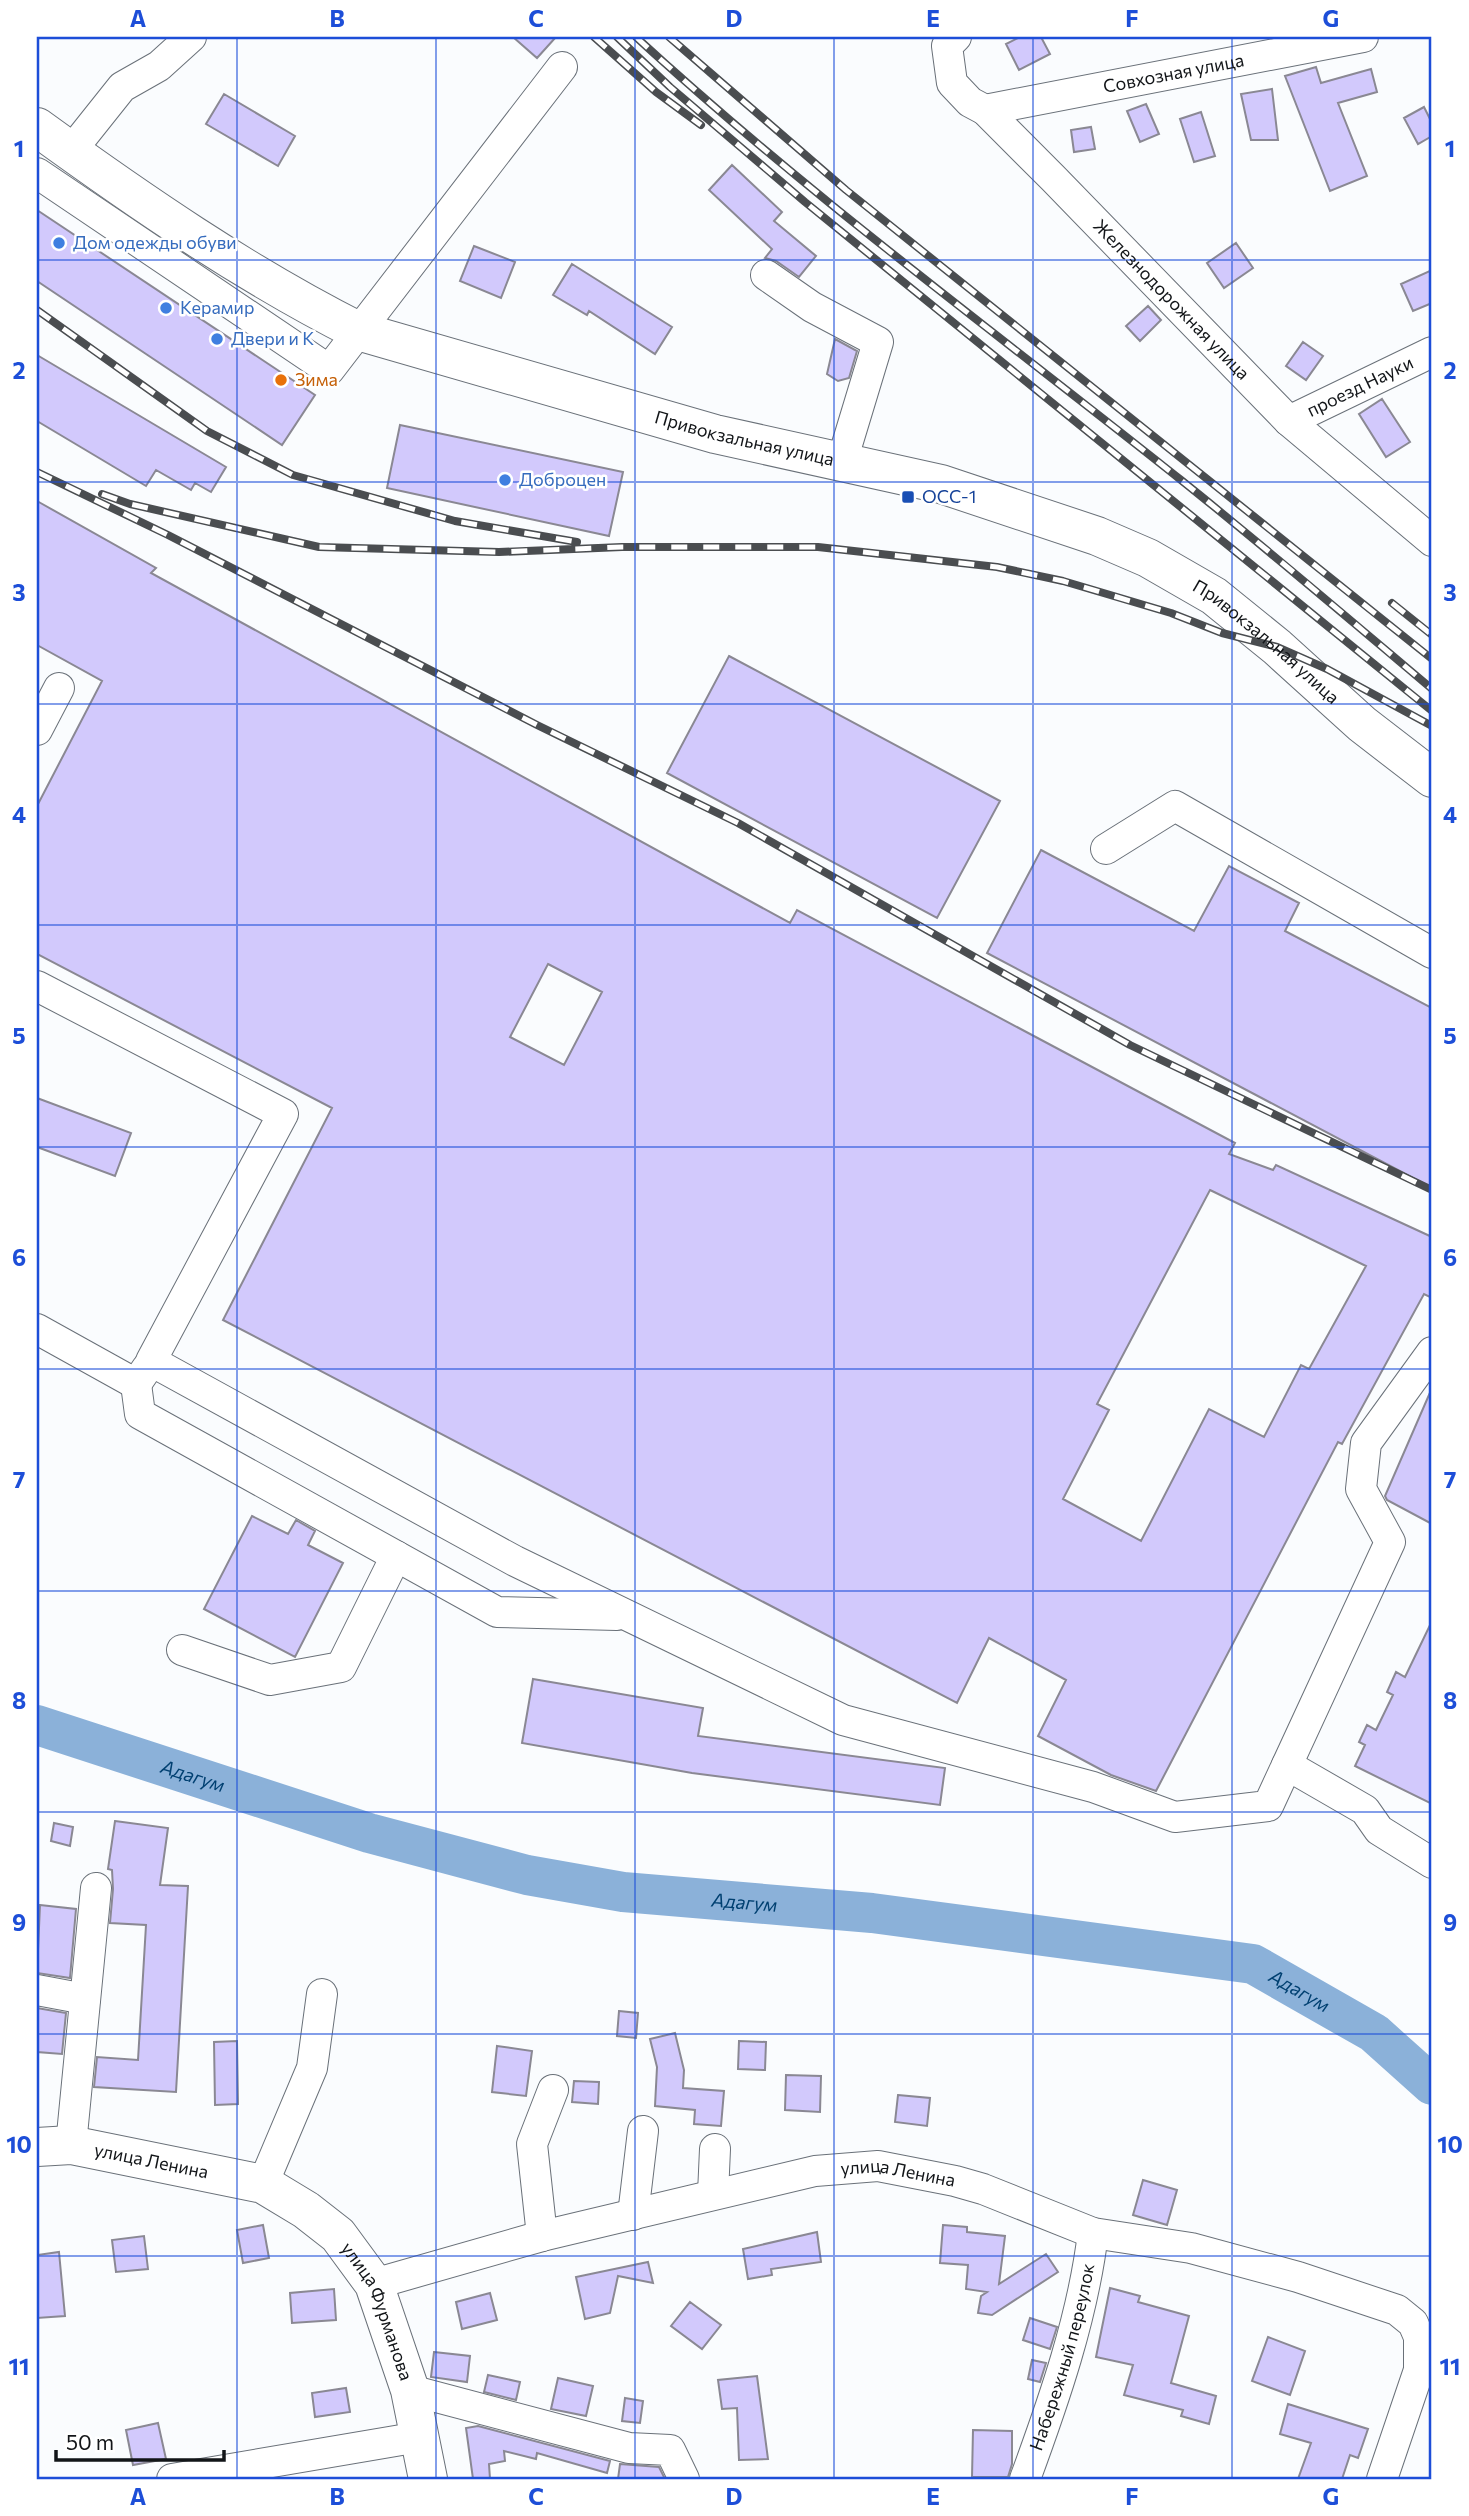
<svg xmlns="http://www.w3.org/2000/svg" width="1469" height="2516" font-family="Commissioner,sans-serif">
	<rect width="100%" height="100%" fill="#fafcfe"/>
	<g fill="none" stroke-linecap="round" stroke-linejoin="round">
		<!-- river -->
		<path stroke="#8bb1d9" stroke-width="40" id="s1" d="M37 1725 369 1833 527 1875 623 1892 872 1913 1253 1964 1374 2033 1432 2085"/>
	</g>
	<!-- building -->
	<path fill="#d2c9fc" stroke="#8a8893" stroke-width="2" fill-rule="evenodd" d="M513 37H556L537 58Z
		M1020 37H1041L1050 54 1019 70 1006 44Z
		M1316 67 1321 83 1371 69 1377 92 1338 103 1367 176 1330 191 1285 76Z
		M1272 89 1278 140H1251L1241 94Z
		M224 94 295 136 278 166 206 124Z
		M1146 104 1159 134 1140 142 1127 111Z
		M1424 107 1432 123V136L1418 144 1404 118Z
		M1201 112 1215 156 1194 162 1180 119Z
		M1091 127 1095 149 1074 152 1071 130Z
		M732 165 782 212 774 221 816 256 799 277 776 261 765 258 772 249 709 190Z
		M37 210 315 395 282 445 37 281Z
		M1236 243 1253 268 1224 288 1207 263Z
		M474 246 515 262 501 298 460 281Z
		M572 264 672 327 655 354 589 311 587 315 553 295Z
		M1432 270V303L1413 311 1401 284Z
		M1148 306 1161 320 1140 341 1126 326Z
		M835 339 857 351 849 378 838 381 827 374Z
		M1303 342 1323 356 1306 380 1286 366Z
		M37 355 226 467 211 492 195 483 191 490 156 470 146 486 37 421Z
		M1382 399 1410 442 1386 457 1359 414Z
		M400 425 623 472 609 536 387 488Z
		M37 501 156 568 151 573 790 923 797 910 1235 1143 1229 1154 1273 1170 1276 1165 1432 1237V1298L1424 1294 1342 1444 1338 1442 1156 1791 1111 1775 1038 1736 1066 1680 989 1638 957 1703 223 1320 332 1108 37 954V806L102 681 37 645ZM548 964 602 992 564 1065 510 1037ZM1210 1190 1366 1266 1309 1369 1301 1365 1264 1437 1209 1409 1141 1541 1063 1499 1109 1410 1097 1404Z
		M729 656 1000 801 937 918 667 773Z
		M1041 850 1194 931 1229 866 1299 903 1285 931 1432 1008V1188L987 953Z
		M37 1098 131 1133 115 1176 37 1147Z
		M1432 1388V1524L1387 1500 1385 1496Z
		M252 1516 288 1534 296 1520 315 1531 308 1545 343 1563 295 1657 204 1609Z
		M1432 1621V1804L1355 1766 1365 1745 1359 1742 1367 1725 1376 1730 1393 1695 1387 1692 1396 1672 1405 1677Z
		M533 1679 703 1708 698 1736 945 1768 940 1805 692 1773 522 1743Z
		M115 1821 168 1828 160 1885 188 1886 176 2092 94 2087 97 2057 138 2060 146 1925 110 1923 113 1889 112 1870 108 1869Z
		M54 1823 73 1827 70 1846 51 1841Z
		M40 1905 76 1909 70 1978 37 1973Z
		M37 2008 66 2013 62 2054 37 2052Z
		M619 2011 638 2013 636 2038 617 2036Z
		M675 2033 684 2070 683 2088 724 2091 721 2126 694 2124 695 2110 655 2106 657 2067 650 2039Z
		M237 2041 238 2104 215 2105 214 2042Z
		M739 2041 766 2042 765 2070 738 2069Z
		M497 2046 532 2051 526 2096 492 2092Z
		M786 2075 821 2076 820 2112 785 2110Z
		M574 2081 599 2082 598 2104 572 2102Z
		M898 2095 930 2098 927 2126 895 2122Z
		M1143 2180 1177 2190 1167 2225 1133 2215Z
		M263 2225 269 2258 243 2263 237 2230Z
		M943 2225 967 2227V2232L1005 2236 999 2284 1046 2254 1058 2272 992 2315 978 2313 981 2296 987 2292 966 2289 968 2265 940 2263Z
		M817 2232 821 2262 771 2269 772 2275 748 2279 743 2249Z
		M144 2236 148 2269 116 2272 112 2240Z
		M59 2252 65 2316 37 2318V2255Z
		M648 2262 653 2283 618 2276 610 2313 585 2319 576 2277Z
		M1110 2288 1140 2296 1138 2302 1189 2316 1171 2383 1216 2396 1209 2424 1181 2416 1183 2410 1124 2395 1133 2365 1096 2357Z
		M334 2289 336 2320 292 2323 290 2293Z
		M490 2293 497 2320 462 2329 456 2302Z
		M690 2302 721 2325 702 2349 671 2326Z
		M1030 2318 1057 2327 1050 2349 1023 2340Z
		M1268 2337 1305 2351 1290 2395 1252 2381Z
		M434 2352 470 2356 467 2382 431 2377Z
		M1032 2360 1046 2363 1040 2382 1028 2379Z
		M488 2375 520 2382 516 2400 484 2392Z
		M757 2376 768 2459 739 2460 737 2408 722 2409 718 2380Z
		M558 2378 593 2386 586 2416 551 2409Z
		M346 2388 350 2412 315 2417 312 2393Z
		M625 2398 643 2401 640 2423 622 2421Z
		M1288 2404 1368 2429 1358 2458 1350 2455 1342 2479H1298L1311 2443 1280 2434Z
		M158 2423 166 2459 133 2465 126 2430Z
		M478 2426 610 2461 607 2473 537 2453 536 2459 504 2451 505 2461 489 2464 490 2479H473L466 2428Z
		M973 2430 1012 2431V2464L1008 2477H972Z
		M620 2464 659 2467 665 2479H618Z"/>
	<g fill="none" stroke-linecap="round" stroke-linejoin="round">
		<defs>
			<g id="minor">
				<path id="s2" d="M956 37 947 46 952 83 970 102 985 110 1053 178 1289 421 1432 541"/>
				<path id="s3" d="M985 110 1363 37"/>
				<path d="M71 151 122 87 159 66 191 37"/>
				<path d="M37 173 329 370 562 67"/>
				<path d="M766 275 812 307 878 342 842 461"/>
				<path id="s4" d="M1289 421 1432 352"/>
				<path d="M37 730 59 688"/>
				<path d="M1106 849 1175 806 1432 953"/>
				<path d="M37 986 283 1114 151 1361 515 1561 843 1720 1093 1787 1175 1817 1268 1806 1390 1542 1361 1489 1366 1443 1432 1352"/>
				<path d="M37 1329 136 1384 147 1368"/>
				<path d="M136 1384 140 1414 497 1612 617 1615"/>
				<path d="M182 1650 270 1680 341 1667 396 1556"/>
				<path d="M1287 1765 1365 1810 1379 1830 1432 1863"/>
				<path d="M37 1990 85 1999"/>
				<path d="M71 2145 96 1888"/>
				<path d="M263 2184 312 2068 322 1994"/>
				<path d="M713 2194 715 2149"/>
				<path d="M633 2215 643 2131"/>
				<path d="M542 2236 532 2144 553 2090"/>
				<path id="s5" d="M374 2284 542 2236 815 2171 878 2166 955 2181 983 2189 1093 2233 1191 2248 1298 2277 1397 2310 1413 2323 1419 2337V2370L1382 2479"/>
				<path d="M410 2390 629 2448 670 2450 684 2479"/>
				<path d="M172 2479 419 2437"/>
				<path id="s6" d="M1025 2479C1054 2400 1083 2317 1093 2233"/>
			</g>
			<g id="major">
				<path id="s7" d="M37 127C139 201 245 274 358 331L715 434 941 484 1097 536 1148 558 1214 596 1277 647 1362 724 1432 778"/>
				<path id="s8" d="M37 2147 71 2145 263 2184 306 2210 338 2235 374 2284 410 2390 428 2479"/>
			</g>
		</defs>
		<!-- minor casing -->
		<use href="#minor" stroke="#6a7179" stroke-width="32"/>
		<!-- major casing -->
		<use href="#major" stroke="#6a7179" stroke-width="40"/>
		<!-- minor -->
		<use href="#minor" stroke="#fff" stroke-width="30"/>
		<!-- major -->
		<use href="#major" stroke="#fff" stroke-width="38"/>
		<defs>
			<path id="rail" d="M594 37 656 92 701 125
				M617 37 670 87 805 202 1432 711
				M636 37C808 195 998 334 1181 480 1266 548 1349 619 1432 689
				M669 37 846 190 1432 659
				M37 310 207 431 293 475 455 521 577 542
				M37 472 168 535 537 725 738 823 1130 1045 1432 1190
				M102 494 130 504 319 547 499 552 622 547H818L997 567 1063 581 1171 613 1222 633 1277 647 1327 669 1432 726
				M1392 603 1432 635"/>
		</defs>
		<!-- rail casing -->
		<use href="#rail" stroke="#4a4d50" stroke-width="8"/>
		<!-- rail -->
		<use href="#rail" stroke="#fff" stroke-width="5" stroke-dasharray="16" stroke-linecap="butt"/>
	</g>
	<!-- grid -->
	<path fill="none" stroke="#1d4ed8" stroke-width="2" stroke-opacity="0.55" d="M237 37V2479M436 37V2479M635 37V2479M834 37V2479M1033 37V2479M1232 37V2479M37 260H1432M37 482H1432M37 704H1432M37 925H1432M37 1147H1432M37 1369H1432M37 1591H1432M37 1812H1432M37 2034H1432M37 2256H1432"/>
	<!-- markers -->
	<g fill="#3f7fe0" stroke="#fff" stroke-width="2.5">
		<circle cx="59" cy="243" r="7"/>
		<circle cx="166" cy="308" r="7"/>
		<circle cx="217" cy="339" r="7"/>
		<circle cx="505" cy="480" r="7"/>
	</g>
	<circle fill="#e8710a" stroke="#fff" stroke-width="2.5" cx="281" cy="380" r="7"/>
	<rect fill="#1a4fb4" stroke="#fff" stroke-width="2.5" x="901" y="490" width="14" height="14" rx="3.5"/>
	<g text-anchor="middle" stroke-width="5" stroke-linejoin="round" paint-order="stroke">
		<!-- street labels -->
		<g font-size="18" fill="#121518" stroke="#fff">
			<text dy="6" stroke="none"><textPath href="#s3" startOffset="192">Совхозная улица</textPath></text>
			<text dy="6" stroke="none"><textPath href="#s2" startOffset="359">Железнодорожная улица</textPath></text>
			<text dy="6" stroke="none"><textPath href="#s4" startOffset="79">проезд Науки</textPath></text>
			<text dy="6" stroke="none"><textPath href="#s7" startOffset="782">Привокзальная улица</textPath></text>
			<text dy="6" stroke="none"><textPath href="#s7" startOffset="1349">Привокзальная улица</textPath></text>
			<text dy="6" stroke="none"><textPath href="#s8" startOffset="116">улица Ленина</textPath></text>
			<text dy="6" stroke="none"><textPath href="#s5" startOffset="539">улица Ленина</textPath></text>
			<text dy="6" stroke="none"><textPath href="#s8" startOffset="408">улица Фурманова</textPath></text>
			<text dy="6" stroke="none"><textPath href="#s6" startOffset="128">Набережный переулок</textPath></text>
		</g>
		<!-- shop labels -->
		<g font-size="18" fill="#366cbe" stroke="#fff" text-anchor="start">
			<text x="73" y="249">Дом одежды обуви</text>
			<text x="180" y="314">Керамир</text>
			<text x="231" y="345">Двери и К</text>
			<text x="519" y="486">Доброцен</text>
		</g>
		<!-- food labels -->
		<g font-size="18" fill="#c56008" stroke="#fff" text-anchor="start">
			<text x="295" y="386">Зима</text>
		</g>
		<!-- transit labels -->
		<g font-size="18" fill="#164399" stroke="#fff" text-anchor="start">
			<text x="922" y="503">ОСС-1</text>
		</g>
		<!-- water labels -->
		<g font-size="19" font-style="italic" fill="#014071" stroke="#fff">
			<text dy="7" stroke="none"><textPath href="#s1" startOffset="164">Адагум</textPath></text>
			<text dy="7" stroke="none"><textPath href="#s1" startOffset="732">Адагум</textPath></text>
			<text dy="7" stroke="none"><textPath href="#s1" startOffset="1298">Адагум</textPath></text>
		</g>
	</g>
	<!-- border -->
	<rect width="1469" height="2516" fill="none" stroke="#ffffff" stroke-width="77"/>
	<!-- scale -->
	<path d="M56 2450v10h168v-10" fill="none" stroke="#121518" stroke-width="3.5"/>
	<text x="66" y="2450" font-size="21" fill="#121518" stroke="#ffffff" stroke-width="5" paint-order="stroke">50 m</text>
	<rect x="38" y="38" width="1392" height="2440" fill="none" stroke="#1d4ed8" stroke-width="2.5"/>
	<g font-size="23" text-anchor="middle" font-weight="bold" fill="#1d4ed8">
		<text x="138" y="27">A</text>
		<text x="337" y="27">B</text>
		<text x="536" y="27">C</text>
		<text x="734" y="27">D</text>
		<text x="933" y="27">E</text>
		<text x="1132" y="27">F</text>
		<text x="1331" y="27">G</text>
		<text x="19" y="157">1</text>
		<text x="1450" y="157">1</text>
		<text x="19" y="379">2</text>
		<text x="1450" y="379">2</text>
		<text x="19" y="601">3</text>
		<text x="1450" y="601">3</text>
		<text x="19" y="823">4</text>
		<text x="1450" y="823">4</text>
		<text x="19" y="1044">5</text>
		<text x="1450" y="1044">5</text>
		<text x="19" y="1266">6</text>
		<text x="1450" y="1266">6</text>
		<text x="19" y="1488">7</text>
		<text x="1450" y="1488">7</text>
		<text x="19" y="1709">8</text>
		<text x="1450" y="1709">8</text>
		<text x="19" y="1931">9</text>
		<text x="1450" y="1931">9</text>
		<text x="19" y="2153">10</text>
		<text x="1450" y="2153">10</text>
		<text x="19" y="2375">11</text>
		<text x="1450" y="2375">11</text>
		<text x="138" y="2505">A</text>
		<text x="337" y="2505">B</text>
		<text x="536" y="2505">C</text>
		<text x="734" y="2505">D</text>
		<text x="933" y="2505">E</text>
		<text x="1132" y="2505">F</text>
		<text x="1331" y="2505">G</text>
	</g>
</svg>
